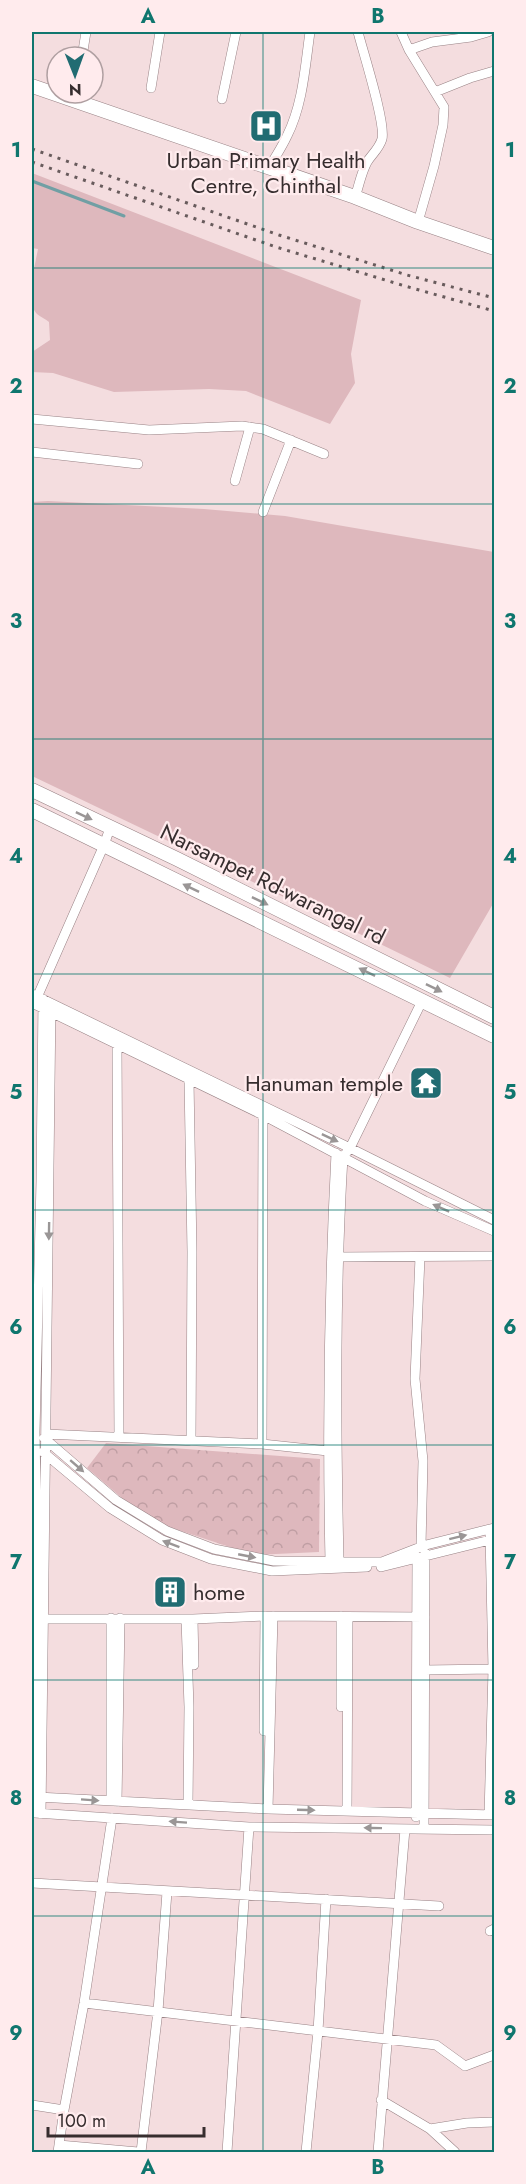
<svg xmlns="http://www.w3.org/2000/svg" width="526" height="2184" font-family="Jost,sans-serif">
	<defs>
		<pattern id="park-crowns" width="20" height="18" patternUnits="userSpaceOnUse" patternTransform="scale(1.5)"><rect width="20" height="18" fill="#deb8bd"/><path d="M2 6a3 3 0 1 1 6 0M12 15a3 3 0 1 1 6 0" fill="none" stroke="#bf9ea3"/></pattern>
	</defs>
	<rect width="100%" height="100%" fill="#f4dddf"/>
	<!-- grass -->
	<path fill="#deb8bd" d="M32 173 361 300 351 354 355 383 330 424 246 391 209 389 114 392 53 373 32 372V352L50 340 49 322C46 319 40 317 37 314 25 302 35 265 38 249L32 248Z
		M48 501 204 509 285 516 494 552V902L450 978 187 850 32 776V502Z"/>
	<!-- park -->
	<path fill="url(#park-crowns)" d="M106 1443 320 1459 319 1552 254 1555 166 1526 122 1498 87 1468Z"/>
	<g fill="none" stroke-linecap="round" stroke-linejoin="round">
		<!-- stream -->
		<path stroke="#709fa4" stroke-width="3" d="M32 181 124 216"/>
		<defs>
			<path id="street" d="M401 32 409 50 444 107 443 125 434 166 418 222
				M409 50 432 42 471 37 488 32
				M82 57 86 32
				M151 88 160 32
				M435 92 470 78 494 71
				M222 99 236 32
				M269 168C275 157 282 147 287 136 303 104 305 67 310 32
				M355 197C359 186 361 173 367 162 372 154 379 149 382 139 386 123 363 52 358 32
				M32 419 149 430 242 426 263 429 324 454
				M32 452 138 464
				M235 481 250 427
				M263 512 291 440
				M32 994 350 1148 494 1220
				M35 1002 104 845 110 828
				M32 1003 263 1115 425 1201 494 1231
				M117 1045 119 1437
				M189 1080 192 1252 191 1441
				M337 1257 494 1256
				M420 1257 415 1379 423 1461 421 1546
				M46 1434 262 1444 328 1451
				M44 1438 116 1500 167 1531 214 1549 274 1561 382 1562 426 1545 494 1528
				M262 1444 263 1115
				M43 1452 110 1508 162 1540 211 1559 272 1571 367 1567
				M330 1561C327 1425 329 1289 336 1153
				M339 1561C336 1426 335 1292 343 1157L350 1148 423 999
				M381 1567 494 1539
				M40 1619H193L265 1616 425 1617
				M186 1619 189 1707 188 1805
				M193 1619 194 1665
				M425 1670 494 1669
				M341 1707V1616
				M264 1731 265 1616
				M37 1797 268 1809 494 1815
				M111 1801V1618
				M117 1802 120 1618
				M268 1809 273 1616
				M347 1811 348 1617
				M33 1813 36 1797 38 1609 35 1432 41 1181 43 999
				M35 1813 249 1827 494 1830
				M41 1814 51 1004
				M489 1815 493 1669 490 1535
				M416 1817 417 1557
				M424 1829 425 1553
				M32 1883 439 1906
				M490 1931 494 1929
				M84 2003 436 2045 465 2066 494 2055
				M381 2100 430 2129 455 2152
				M32 2105 64 2110
				M430 2129 467 2123 494 2122
				M59 2145 138 2152
				M58 2152 64 2110 84 2003 112 1818
				M141 2152 158 2011 167 1892
				M227 2152 249 1827
				M306 2152 318 2031 326 1899
				M378 2152 405 1829"/>
			<path id="secondary" d="M32 86 355 197 418 222 494 248
				M32 790 177 859 494 1017
				M32 810 494 1036"/>
		</defs>
		<!-- street casing -->
		<use href="#street" stroke="#988285" stroke-width="10"/>
		<!-- secondary casing -->
		<use href="#secondary" stroke="#988285" stroke-width="15"/>
		<!-- street -->
		<use href="#street" stroke="#fff" stroke-width="9"/>
		<!-- secondary -->
		<use href="#secondary" stroke="#fff" stroke-width="14"/>
		<!-- rail -->
		<path stroke="#685b5c" stroke-width="3" stroke-dasharray="3 6" stroke-linecap="butt" d="M32 149 279 235 407 275 494 298
			M32 162 276 247 405 286 494 311"/>
	</g>
	<!-- one-way arrows -->
	<defs><path id="oneway-solid" d="M-6-.8H1V-3.2L6.5 0L1 3.2V.8H-6Z" transform="scale(1.5)"/></defs>
	<g fill="#9a9696">
		<use href="#oneway-solid" transform="translate(84 816) rotate(25)"/>
		<use href="#oneway-solid" transform="translate(191 888) rotate(-154)"/>
		<use href="#oneway-solid" transform="translate(260 901) rotate(26)"/>
		<use href="#oneway-solid" transform="translate(367 972) rotate(-154)"/>
		<use href="#oneway-solid" transform="translate(434 988) rotate(26)"/>
		<use href="#oneway-solid" transform="translate(330 1138) rotate(25)"/>
		<use href="#oneway-solid" transform="translate(441 1208) rotate(-156)"/>
		<use href="#oneway-solid" transform="translate(49 1231) rotate(91)"/>
		<use href="#oneway-solid" transform="translate(77 1466) rotate(41)"/>
		<use href="#oneway-solid" transform="translate(458 1537) rotate(-14)"/>
		<use href="#oneway-solid" transform="translate(171 1544) rotate(-159)"/>
		<use href="#oneway-solid" transform="translate(247 1556) rotate(11)"/>
		<use href="#oneway-solid" transform="translate(90 1800) rotate(4)"/>
		<use href="#oneway-solid" transform="translate(306 1810) rotate(2)"/>
		<use href="#oneway-solid" transform="translate(178 1822) rotate(-176)"/>
		<use href="#oneway-solid" transform="translate(373 1828) rotate(-179)"/>
	</g>
	<!-- grid -->
	<path fill="none" stroke="#0f766e" stroke-width="1.5" stroke-opacity="0.55" d="M263 32V2152M32 268H494M32 504H494M32 739H494M32 974H494M32 1210H494M32 1445H494M32 1680H494M32 1916H494"/>
	<!-- icons -->
	<defs>
		<symbol id="hospital-square" viewBox="-11 -11 22 22"><rect x="-9" y="-9" width="18" height="18" rx="4" fill="#216c72" stroke="#ffebed"/><path d="M-5-5h3v3.5h4V-5h3V5h-3V1.5h-4V5h-3Z" fill="#fff"/></symbol>
		<symbol id="temple-square" viewBox="-11 -11 22 22"><rect x="-9" y="-9" width="18" height="18" rx="4" fill="#216c72" stroke="#ffebed"/><path d="M0-6L5-2H3V0L6.5 2.5H4V6H1.5V3h-3V6H-4V2.5H-6.5L-3 0V-2H-5Z" fill="#fff"/></symbol>
		<symbol id="building-square" viewBox="-11 -11 22 22"><rect x="-9" y="-9" width="18" height="18" rx="4" fill="#216c72" stroke="#ffebed"/><path d="M-4-6H4V6H1V3H-1V6H-4ZM-2.5-4.3h1.7v1.8h-1.7ZM.8-4.3h1.7v1.8H.8ZM-2.5-1h1.7V.8h-1.7ZM.8-1h1.7V.8H.8Z" fill="#fff"/></symbol>
	</defs>
	<g fill-rule="evenodd">
		<use href="#hospital-square" x="247" y="107" width="38" height="38"/>
		<use href="#temple-square" x="407" y="1064" width="38" height="38"/>
		<use href="#building-square" x="151" y="1573" width="38" height="38"/>
	</g>
	<g text-anchor="middle" stroke-width="4.5" stroke-linejoin="round" paint-order="stroke">
		<!-- poi labels -->
		<g font-size="22" fill="#362d2e" stroke="#ffebed">
			<text x="266" y="168">Urban Primary Health<tspan x="266" dy="25">Centre, Chinthal</tspan></text>
			<text x="403" y="1091" text-anchor="end">Hanuman temple</text>
			<text x="193" y="1600" text-anchor="start">home</text>
		</g>
		<!-- street labels -->
		<g font-size="22" fill="#362d2e" stroke="#ffebed">
			<text transform="translate(273 884) rotate(26)" y="8">Narsampet Rd-warangal rd</text>
		</g>
	</g>
	<!-- border -->
	<rect width="526" height="2184" fill="none" stroke="#ffebed" stroke-width="66"/>
	<!-- north arrow -->
	<g transform="translate(75 75) rotate(179)"><circle r="28" fill="#ffebed" stroke="#af9fa1" stroke-width="1.5"/>
	<path d="M0-4.5L10 22L0 15L-10 22Z" fill="#216c72"/>
	<text y="-9" font-size="16" font-weight="bold" text-anchor="middle" fill="#362d2e">N</text>
	</g>
	<!-- scale -->
	<path d="M48 2127v9h156v-9" fill="none" stroke="#362d2e" stroke-width="3"/>
	<text x="57" y="2127" font-size="18" fill="#362d2e" stroke="#ffebed" stroke-width="4.5" paint-order="stroke">100 m</text>
	<rect x="33" y="33" width="460" height="2118" fill="none" stroke="#0f766e" stroke-width="2"/>
	<g font-size="20" text-anchor="middle" font-weight="bold" fill="#0f766e">
		<text x="148" y="23">A</text>
		<text x="378" y="23">B</text>
		<text x="16" y="157">1</text>
		<text x="510" y="157">1</text>
		<text x="16" y="393">2</text>
		<text x="510" y="393">2</text>
		<text x="16" y="628">3</text>
		<text x="510" y="628">3</text>
		<text x="16" y="863">4</text>
		<text x="510" y="863">4</text>
		<text x="16" y="1099">5</text>
		<text x="510" y="1099">5</text>
		<text x="16" y="1334">6</text>
		<text x="510" y="1334">6</text>
		<text x="16" y="1569">7</text>
		<text x="510" y="1569">7</text>
		<text x="16" y="1805">8</text>
		<text x="510" y="1805">8</text>
		<text x="16" y="2040">9</text>
		<text x="510" y="2040">9</text>
		<text x="148" y="2174">A</text>
		<text x="378" y="2174">B</text>
	</g>
</svg>
